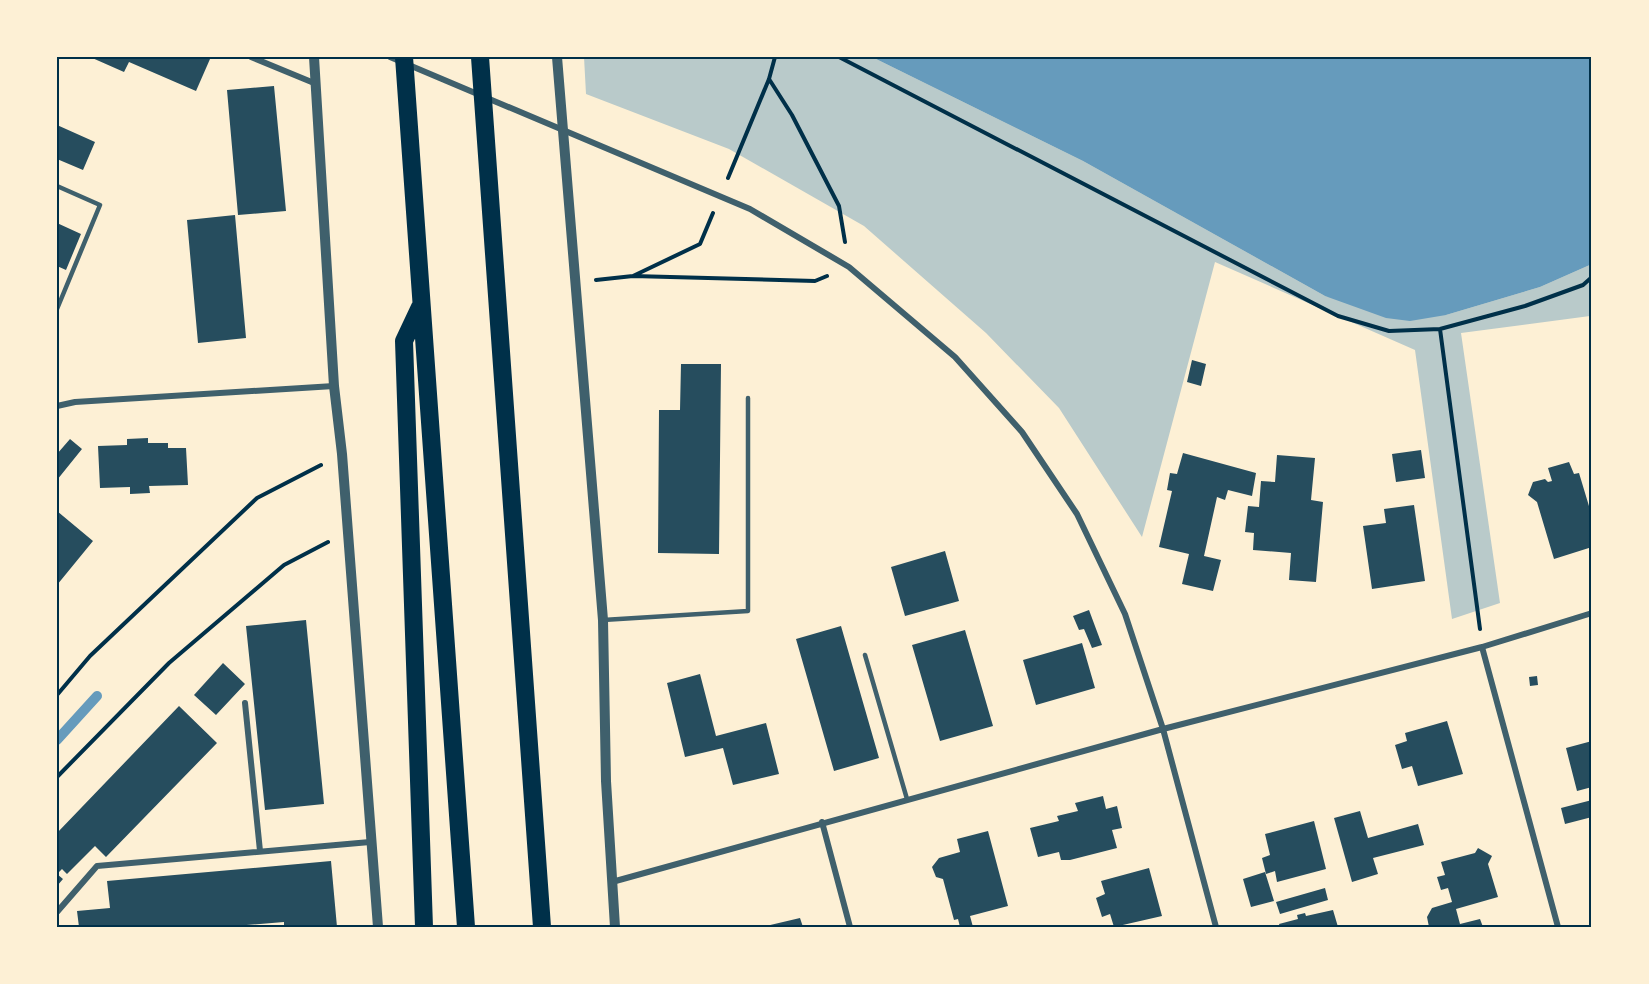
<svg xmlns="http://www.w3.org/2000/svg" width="1649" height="984" font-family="'PT Sans Narrow',sans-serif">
	<rect width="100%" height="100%" fill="#fdf0d5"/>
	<!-- green -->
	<path fill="#b9caca" d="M584 57H872L1083 161 1325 296 1446 315 1540 287 1592 264V314L1590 316 1461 333 1500 603 1452 619 1415 350 1215 262 1142 537 1059 408 986 333 864 226 729 149 586 94Z"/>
	<!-- water -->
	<path fill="#669bbc" d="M872 57H1592V264L1540 287 1446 315 1410 321 1386 318 1325 296 1083 161Z"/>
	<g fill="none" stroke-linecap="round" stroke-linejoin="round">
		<!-- stream -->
		<path stroke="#669bbc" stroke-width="10" d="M57 740 97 696"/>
	</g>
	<!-- building -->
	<path fill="#264d5e" d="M90 57H206L210 59 196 91 129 62 124 72Z
		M274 86 286 211 238 215 227 90Z
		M57 125 95 142 83 170 57 159Z
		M235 215 246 338 198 343 187 220Z
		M57 223 81 234 66 270 57 266Z
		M1192 360 1206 364 1201 386 1187 382Z
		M681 364H721L719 554 658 553 659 410H680Z
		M148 438V443H168V448H186L188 485 149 486 150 493 130 494V487L100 488 98 446 127 445V439Z
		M70 439 82 449 57 480V454Z
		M1421 450 1425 478 1396 482 1392 454Z
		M1183 453 1256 473 1252 496 1228 490 1225 500 1217 497 1204 556 1221 560 1213 591 1182 584 1189 554 1159 547 1172 491 1167 490 1170 473 1177 474Z
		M1277 455 1315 458 1311 500 1323 502 1316 582 1289 580 1291 553 1253 550 1254 533 1245 532 1248 506 1259 507 1261 481 1275 482Z
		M1569 462 1574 474 1579 473 1592 516V547L1554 559 1537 502 1528 495 1533 482 1545 479 1548 482 1552 481 1548 468Z
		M1414 505 1425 581 1372 589 1363 526 1386 523 1384 509Z
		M57 511 93 541 57 585Z
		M945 551 959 601 905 616 891 567Z
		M1089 610 1102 645 1092 648 1084 629 1079 630 1073 616Z
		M306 620 324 804 265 810 246 626Z
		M841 626 879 758 834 771 796 639Z
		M965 630 993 726 940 741 912 645Z
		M1082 643 1095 688 1036 705 1023 660Z
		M223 663 245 684 216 715 194 695Z
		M700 674 716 736 766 723 779 774 733 785 723 748 685 757 667 683Z
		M1537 676 1538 685 1530 686 1529 677Z
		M179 706 217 743 106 857 95 846 67 874 62 869 57 874 63 879 57 886V833Z
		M1447 721 1463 774 1418 786 1412 766 1402 769 1395 745 1407 741 1405 733Z
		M1592 741V787L1577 791 1566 748Z
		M1103 796 1106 809 1117 806 1122 828 1112 830 1117 848 1070 860H1061L1059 852 1038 857 1030 828 1059 821 1057 816 1078 811 1075 803Z
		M1592 800V817L1565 824 1561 808Z
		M1360 811 1368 838 1418 824 1424 845 1373 858 1378 874 1352 882 1334 818Z
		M1314 821 1326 869 1277 882 1275 871 1266 874 1262 858 1270 855 1265 834Z
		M988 831 1008 906 970 916 973 927H960L958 919 954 920 943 879 936 877 932 867 939 858 960 852 957 839Z
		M1478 848 1492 856 1488 864 1498 897 1456 909 1460 924 1480 919 1483 927H1429L1427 917 1432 908 1452 902 1448 888 1441 890 1437 877 1445 875 1441 862 1475 853Z
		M331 861 337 927H284V922L221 927H79L77 911 110 908 107 881Z
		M1149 868 1162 916 1114 927 1110 914 1102 917 1096 898 1105 894 1101 881Z
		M1265 872 1274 901 1251 907 1243 879Z
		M1325 888 1328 900 1280 914 1276 902Z
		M1333 910 1338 927H1280L1279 924 1298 919 1297 915 1305 913 1306 916Z
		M800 918 803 927H767L766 926Z"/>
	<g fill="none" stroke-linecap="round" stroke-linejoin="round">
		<!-- path -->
		<path stroke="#003049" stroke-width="4" d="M839 57 1338 316 1389 331 1440 329 1525 306 1583 285 1592 277
			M769 79 792 115 839 206 845 242
			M728 178 769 79 775 57
			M633 276 815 281 827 276
			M596 280 633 276 700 244 713 213
			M1440 329 1480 629
			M57 695 90 656 257 498 321 465
			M57 777 169 663 284 565 328 542"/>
		<!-- service -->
		<path stroke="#3f606c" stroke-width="4.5" d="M57 186 100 205 57 309
			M603 620 748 611V398
			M865 655 907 799"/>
		<!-- minor -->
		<path stroke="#3f606c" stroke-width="6" d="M251 57 314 83
			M390 57 750 209 849 267 955 357 1022 432 1077 514 1125 614 1163 729 1216 927
			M57 406 75 402 334 386
			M1482 647 1558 927
			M245 703 260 851
			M822 822 850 927
			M612 882 1163 729 1482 647 1592 613
			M57 912 97 866 370 842"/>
		<!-- tertiary -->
		<path stroke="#3f606c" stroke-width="10" d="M314 57 334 386 342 454 378 927
			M557 57 603 620 606 781 615 927"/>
		<!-- motorway -->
		<path stroke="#003049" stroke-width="18" d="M404 57 466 927
			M480 57 542 927
			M420 307 404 341 424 927"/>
	</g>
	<!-- border -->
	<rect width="1649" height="984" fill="none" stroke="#fdf0d5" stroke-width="117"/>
	<rect x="58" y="58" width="1532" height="868" fill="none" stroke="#003049" stroke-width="2"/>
</svg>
